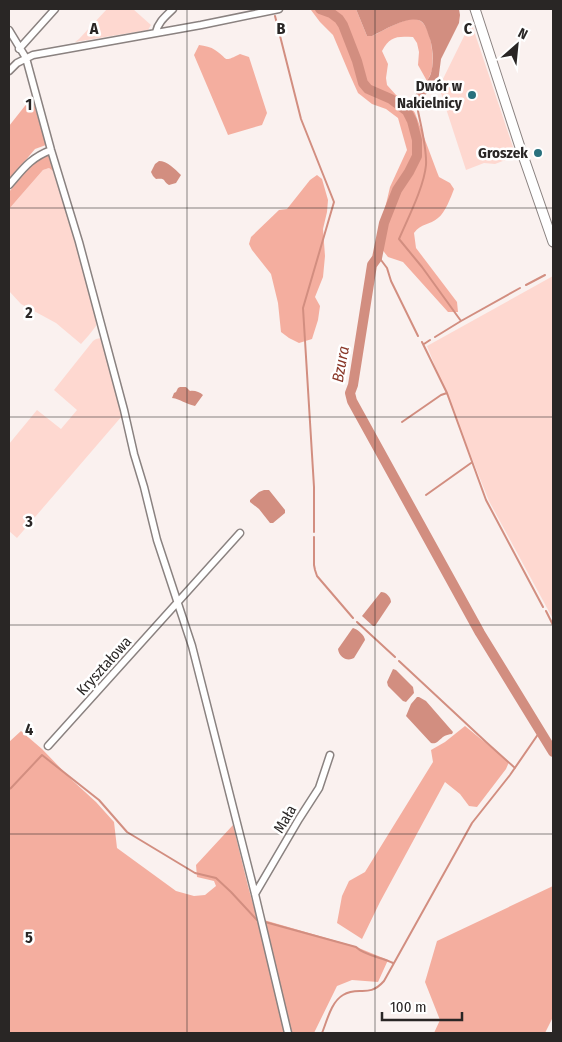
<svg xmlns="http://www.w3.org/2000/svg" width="562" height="1042" font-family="'Fira Sans Condensed',sans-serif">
	<rect width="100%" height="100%" fill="#faf1ef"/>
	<!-- green -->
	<path fill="#fed8d0" d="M107 9H133L151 25 148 30 75 42 79 39Z
		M471 22 516 156 495 164 484 163 466 170 439 87Z
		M49 168 53 171 81 261 96 317V326L89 335 81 344 56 323 21 304 9 291V209L43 170Z
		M553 276V619L489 501 427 346Z
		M101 338 122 416 17 538 9 531V444L37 410 61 429 77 410 54 390 93 341 96 339Z"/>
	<!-- forest -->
	<path fill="#f4ae9f" d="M314 9H356L367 36H372C383 31 403 18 415 19 432 21 434 57 432 70 431 74 429 77 427 81L418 65 419 52 417 43 413 37C397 36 390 36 382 51L388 64 386 78 387 85 396 95 407 101 415 113 437 172 439 177 450 183 454 189C451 197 445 213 438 218 430 225 421 223 414 233L416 248 457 302 458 312H448L403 262 388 257 377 243 390 187 407 150 398 118 386 109 372 104 358 93 349 73 333 35 320 22 311 10Z
		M199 45C205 46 211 47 215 50 229 59 222 63 240 54L249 57 267 113 262 125 228 135 194 55Z
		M32 97 46 145 35 149 9 180V126Z
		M49 155 53 171 49 168 43 170 9 209V192L31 165 43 157Z
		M317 175 322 179 328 200 327 212 323 229 325 256 323 277 315 297 320 306 318 320 312 339 299 343 289 338 281 332 278 303 271 274 252 250 249 244 251 237 279 210 287 209 310 180Z
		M465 726 509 762 506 769 477 807 469 806 460 794 445 782 380 902 362 939 337 923 342 896 349 881 365 872 433 762 431 750 445 742Z
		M21 731 42 749 73 781 96 802 114 822 117 848 176 891 194 896 205 895 216 886 214 881 197 877 196 865 233 825 248 886 257 918 354 946 388 960 378 982 352 980 337 986 314 1033H9V742Z
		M553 886V1017L545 1033H434L440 1020 425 982 437 941Z"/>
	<!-- water -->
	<path fill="#d28e80" d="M356 9H459L460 15 459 23 441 59 438 82 423 97 420 102 418 111 415 109C408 92 427 87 431 73 434 63 433 49 430 39 428 34 426 25 422 22 411 13 383 31 372 36H367Z
		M159 161C167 161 175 169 181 175L176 183 169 185C162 181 167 178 156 179L153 176 151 172 155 164Z
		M180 387H186L190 391C194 390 200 392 203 395L195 406C185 404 181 399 172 398L174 393 176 392 178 388Z
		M264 490H269L285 510V513L273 523H270L259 509 250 502V500L259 492Z
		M381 592C386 592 391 597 391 602L375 626H373L362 616Z
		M353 628C358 629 365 636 365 640L354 658C347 662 339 657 338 649L352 629Z
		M393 669 396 670 413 687 414 693 406 702 403 701 388 686 387 682Z
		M417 697H419L426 701 453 732 452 734C439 735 440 745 431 743L406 716 411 704Z"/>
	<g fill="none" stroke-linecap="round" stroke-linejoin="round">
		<!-- stream -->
		<path stroke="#d28e80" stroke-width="2" d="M275 16 301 119 334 202 303 308 314 487V532
			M418 111C421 126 427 149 426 165 424 187 408 218 399 239L422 267 461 321
			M377 258 381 260 387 268 391 281 418 336
			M526 285 545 275
			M435 337 461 321 520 288
			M422 342 447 393 486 500 543 607
			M424 344 430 340
			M402 422 441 395 447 393
			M426 495 471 463
			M314 537V565L315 570 317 576 353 618
			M546 611 553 625
			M357 622 395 657
			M399 661 486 742 515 768
			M9 789 11 788 42 755 99 800 127 832 195 873 216 878 231 892 257 920
			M265 922 356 947C365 956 382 957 393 963
			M322 1033C327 1021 331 1002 343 995 359 985 368 999 384 981L472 823 510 775 541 730"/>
		<!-- river -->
		<path stroke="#d28e80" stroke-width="10" d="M320 9 331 13 339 19 343 25 357 61 363 83 368 89 391 99 407 111 412 121 417 140V156L409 172 397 190 384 223 377 258 372 265 353 385 350 393 352 401 480 633 553 752"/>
		<defs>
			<path id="street" d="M9 30 26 58 51 150 79 242 124 410 134 454 144 487 157 540 192 646 255 894 288 1033
				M156 32C158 22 166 16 173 9
				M19 49 55 9
				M9 71 17 63 33 55 201 25 279 9
				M9 185C23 169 30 158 51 150
				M48 746 240 533
				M255 894 299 819 319 788 330 755"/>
			<path id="secondary" d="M475 9 519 144 553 242"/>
		</defs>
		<!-- street casing -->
		<use href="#street" stroke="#8a8280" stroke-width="9"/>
		<!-- secondary casing -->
		<use href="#secondary" stroke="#8a8280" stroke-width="11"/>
		<!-- street -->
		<use href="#street" stroke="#fff" stroke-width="6"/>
		<!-- secondary -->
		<use href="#secondary" stroke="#fff" stroke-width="9"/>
	</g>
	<!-- grid -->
	<path fill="none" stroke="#292625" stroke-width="1" stroke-opacity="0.55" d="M187 9V1033M375 9V1033M9 208H553M9 417H553M9 625H553M9 834H553"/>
	<!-- markers -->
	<g fill="#29707d" stroke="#fff" stroke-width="2">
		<circle cx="472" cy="95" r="5"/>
		<circle cx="538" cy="153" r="5"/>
	</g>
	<g text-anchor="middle" stroke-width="5" stroke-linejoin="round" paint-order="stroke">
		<!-- poi labels -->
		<g font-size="15" font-weight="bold" fill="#292625" stroke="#fff" text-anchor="end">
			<text x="462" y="91">Dwór w<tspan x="462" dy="17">Nakielnicy</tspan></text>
			<text x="528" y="158">Groszek</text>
		</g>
		<!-- street labels -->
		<g font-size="15" fill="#292625" stroke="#fff">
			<text transform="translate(104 666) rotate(-48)" y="5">Kryształowa</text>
			<text transform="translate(285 819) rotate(-59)" y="5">Mała</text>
		</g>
		<!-- water labels -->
		<g font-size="16" font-style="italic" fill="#893728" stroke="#fff">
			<text transform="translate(340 364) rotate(-80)" y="6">Bzura</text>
		</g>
	</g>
	<g font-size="16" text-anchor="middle" font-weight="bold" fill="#292625" stroke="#fff" stroke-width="5" stroke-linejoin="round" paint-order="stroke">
		<text x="94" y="34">A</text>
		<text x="281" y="34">B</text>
		<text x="468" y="34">C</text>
		<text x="29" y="110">1</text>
		<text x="29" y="318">2</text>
		<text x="29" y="527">3</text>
		<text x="29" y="735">4</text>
		<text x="29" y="943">5</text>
	</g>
	<!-- border -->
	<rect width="562" height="1042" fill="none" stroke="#292625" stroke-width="20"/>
	<!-- north arrow -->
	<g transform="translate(517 45) rotate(27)" stroke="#ffffff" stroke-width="4" paint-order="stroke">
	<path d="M0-4L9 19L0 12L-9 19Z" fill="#292625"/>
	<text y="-8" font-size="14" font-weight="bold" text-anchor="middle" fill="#292625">N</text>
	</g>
	<!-- scale -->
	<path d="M382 1012v8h80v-8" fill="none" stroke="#292625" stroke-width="2.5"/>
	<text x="390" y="1012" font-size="15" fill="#292625" stroke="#ffffff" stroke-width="4" paint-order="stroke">100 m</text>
</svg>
